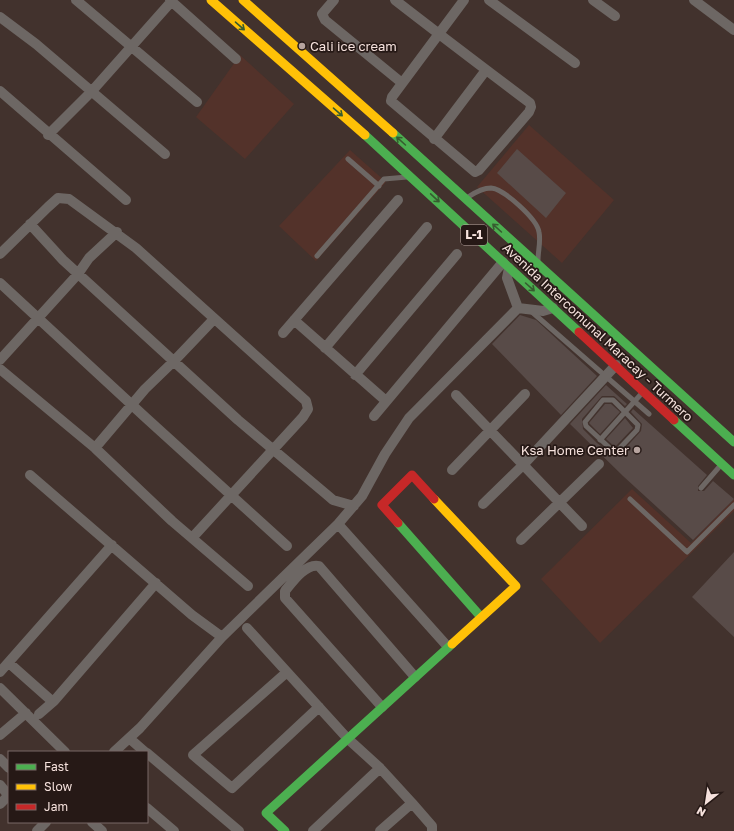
<svg xmlns="http://www.w3.org/2000/svg" width="734" height="831" font-family="'Golos Text',sans-serif">
	<rect width="100%" height="100%" fill="#42322d"/>
	<!-- built -->
	<path fill="#53322a" d="M240 55 294 104 245 159 196 117Z
		M529 125 614 200 562 263 477 187Z
		M350 150 386 182 316 261 279 226Z
		M632 489 691 543 734 499V511L600 643 541 579Z"/>
	<!-- building -->
	<path fill="#584b48" d="M517 149 566 193 546 218 497 173Z
		M520 315 536 320 597 376 561 415 492 344Z
		M606 385 627 404 625 406 614 396H602L582 419 583 429 597 443 611 454H620L641 431 642 424 631 412 633 409 707 475 698 486V491H704L713 481 734 499 693 540 623 476 570 424Z
		M605 404H611L620 412 600 434 589 423Z
		M625 418 633 428 615 447 606 439Z
		M734 552V637L692 597Z"/>
	<g fill="none" stroke-linecap="round" stroke-linejoin="round">
		<!-- lane -->
		<path stroke="#6d6764" stroke-width="5" d="M348 159 379 186
			M468 197C474 193 483 188 491 188 504 189 537 219 539 232 541 241 538 251 538 260
			M317 256 384 179 407 177
			M532 312 649 414
			M603 400H613L638 425 637 430 617 451H613L586 426 585 422Z
			M600 440 642 393
			M701 488 720 466
			M630 499 687 552 734 505"/>
		<!-- street -->
		<path stroke="#6d6764" stroke-width="10" d="M76 0 197 102
			M170 0 236 59
			M334 0 322 14 325 20 402 83
			M395 0C440 35 485 69 530 103L531 107 529 112 479 170 475 172 391 101 392 97 464 0
			M489 0 575 63
			M593 0 615 16
			M694 0 734 30
			M0 17 36 44 165 154
			M0 91 126 200
			M48 135 92 91 171 2
			M434 139 486 70
			M30 224 63 260 238 420 326 494 333 500 354 506
			M0 254 48 207 58 198 69 199 136 248 306 401 308 409 303 417 192 538
			M509 268 507 278 518 308
			M0 283 145 417 287 546
			M518 308 543 311 553 308
			M294 320 386 401
			M283 333 398 200
			M325 348 427 227
			M0 360 78 274 89 258 117 232
			M0 369 95 448 172 521 248 586
			M355 375 457 254
			M456 395 582 526
			M374 416 503 262
			M95 448 145 389 174 361 214 319
			M452 470 525 394
			M30 475 192 615 222 637
			M483 504 523 465 616 365
			M338 524 448 647
			M521 540 599 464
			M247 628 347 738 380 768 412 803 380 831
			M9 663 53 702
			M0 672 112 545
			M287 672 193 755 232 788 319 707
			M0 688 65 752
			M382 707 285 598V591C293 581 306 563 319 566L415 677
			M39 714 54 701 156 583
			M0 735 26 713
			M129 738 145 752
			M114 752 140 728 222 637 338 524 362 496 385 454 409 418 518 308
			M147 753 239 831
			M0 759 9 768
			M0 785 9 796
			M412 803 432 826V831
			M0 804 9 795
			M147 808 174 831
			M92 822 102 831
			M37 831 46 822
			M313 831 380 768"/>
		<!-- fast -->
		<path stroke="#4caf50" stroke-width="9" d="M393 133 734 442
			M365 135 579 332
			M674 420 734 475
			M398 523 481 617
			M285 831 266 813 452 644"/>
		<!-- slow -->
		<path stroke="#ffc107" stroke-width="9" d="M211 0 365 135
			M243 0 393 133
			M434 499 516 586 452 644"/>
		<!-- jam -->
		<path stroke="#c62828" stroke-width="9" d="M579 332 674 420
			M398 523 382 505 412 475 434 499"/>
	</g>
	<!-- one-way arrows -->
	<defs><path id="oneway-shaft" d="M-6 0H5M1.5-3L5.5 0L1.5 3" fill="none" stroke-width="1.6" stroke-linecap="round" stroke-linejoin="round"/></defs>
	<g stroke="#375c30">
		<use href="#oneway-shaft" transform="translate(240 26) rotate(41)"/>
		<use href="#oneway-shaft" transform="translate(338 112) rotate(41)"/>
		<use href="#oneway-shaft" transform="translate(401 141) rotate(-138)"/>
		<use href="#oneway-shaft" transform="translate(435 198) rotate(43)"/>
		<use href="#oneway-shaft" transform="translate(497 228) rotate(-138)"/>
		<use href="#oneway-shaft" transform="translate(530 287) rotate(42)"/>
	</g>
	<!-- markers -->
	<g fill="#b7a49f" stroke="#261916" stroke-width="1.5">
		<circle cx="302" cy="46" r="4"/>
		<circle cx="637" cy="450" r="4"/>
	</g>
	<g text-anchor="middle" stroke-width="3.5" stroke-linejoin="round" paint-order="stroke">
		<!-- shield labels -->
		<rect fill="#261916" stroke="#b8a6a1" stroke-width="1" x="461" y="225" width="26" height="20" rx="3"/>
		<g font-size="12" font-weight="bold" fill="#f6e2dd">
			<text x="474" y="239">L-1</text>
		</g>
		<!-- poi labels -->
		<g font-size="13" fill="#f6e2dd" stroke="#261916" text-anchor="start">
			<text x="310" y="51">Cali ice cream</text>
			<text x="629" y="455" text-anchor="end">Ksa Home Center</text>
		</g>
		<!-- street labels -->
		<g font-size="13" fill="#f6e2dd" stroke="#261916">
			<text transform="translate(598 332) rotate(43)" y="5">Avenida Intercomunal Maracay - Turmero</text>
		</g>
	</g>
	<!-- legend -->
	<rect x="8" y="751" width="140" height="72" fill="#261916" stroke="#796966"/>
	<rect x="16" y="764" width="20" height="6" fill="#4caf50" stroke="#796966"/>
	<text x="44" y="771" font-size="12" fill="#f6e2dd">Fast</text>
	<rect x="16" y="784" width="20" height="6" fill="#ffc107" stroke="#796966"/>
	<text x="44" y="791" font-size="12" fill="#f6e2dd">Slow</text>
	<rect x="16" y="804" width="20" height="6" fill="#c62828" stroke="#796966"/>
	<text x="44" y="811" font-size="12" fill="#f6e2dd">Jam</text>
	<!-- north arrow -->
	<g transform="translate(706 803) rotate(210)" stroke="#261916" stroke-width="3" paint-order="stroke">
	<path d="M0-3L7 15L0 10L-7 15Z" fill="#f6e2dd"/>
	<text y="-6" font-size="11" font-weight="bold" text-anchor="middle" fill="#f6e2dd">N</text>
	</g>
</svg>
